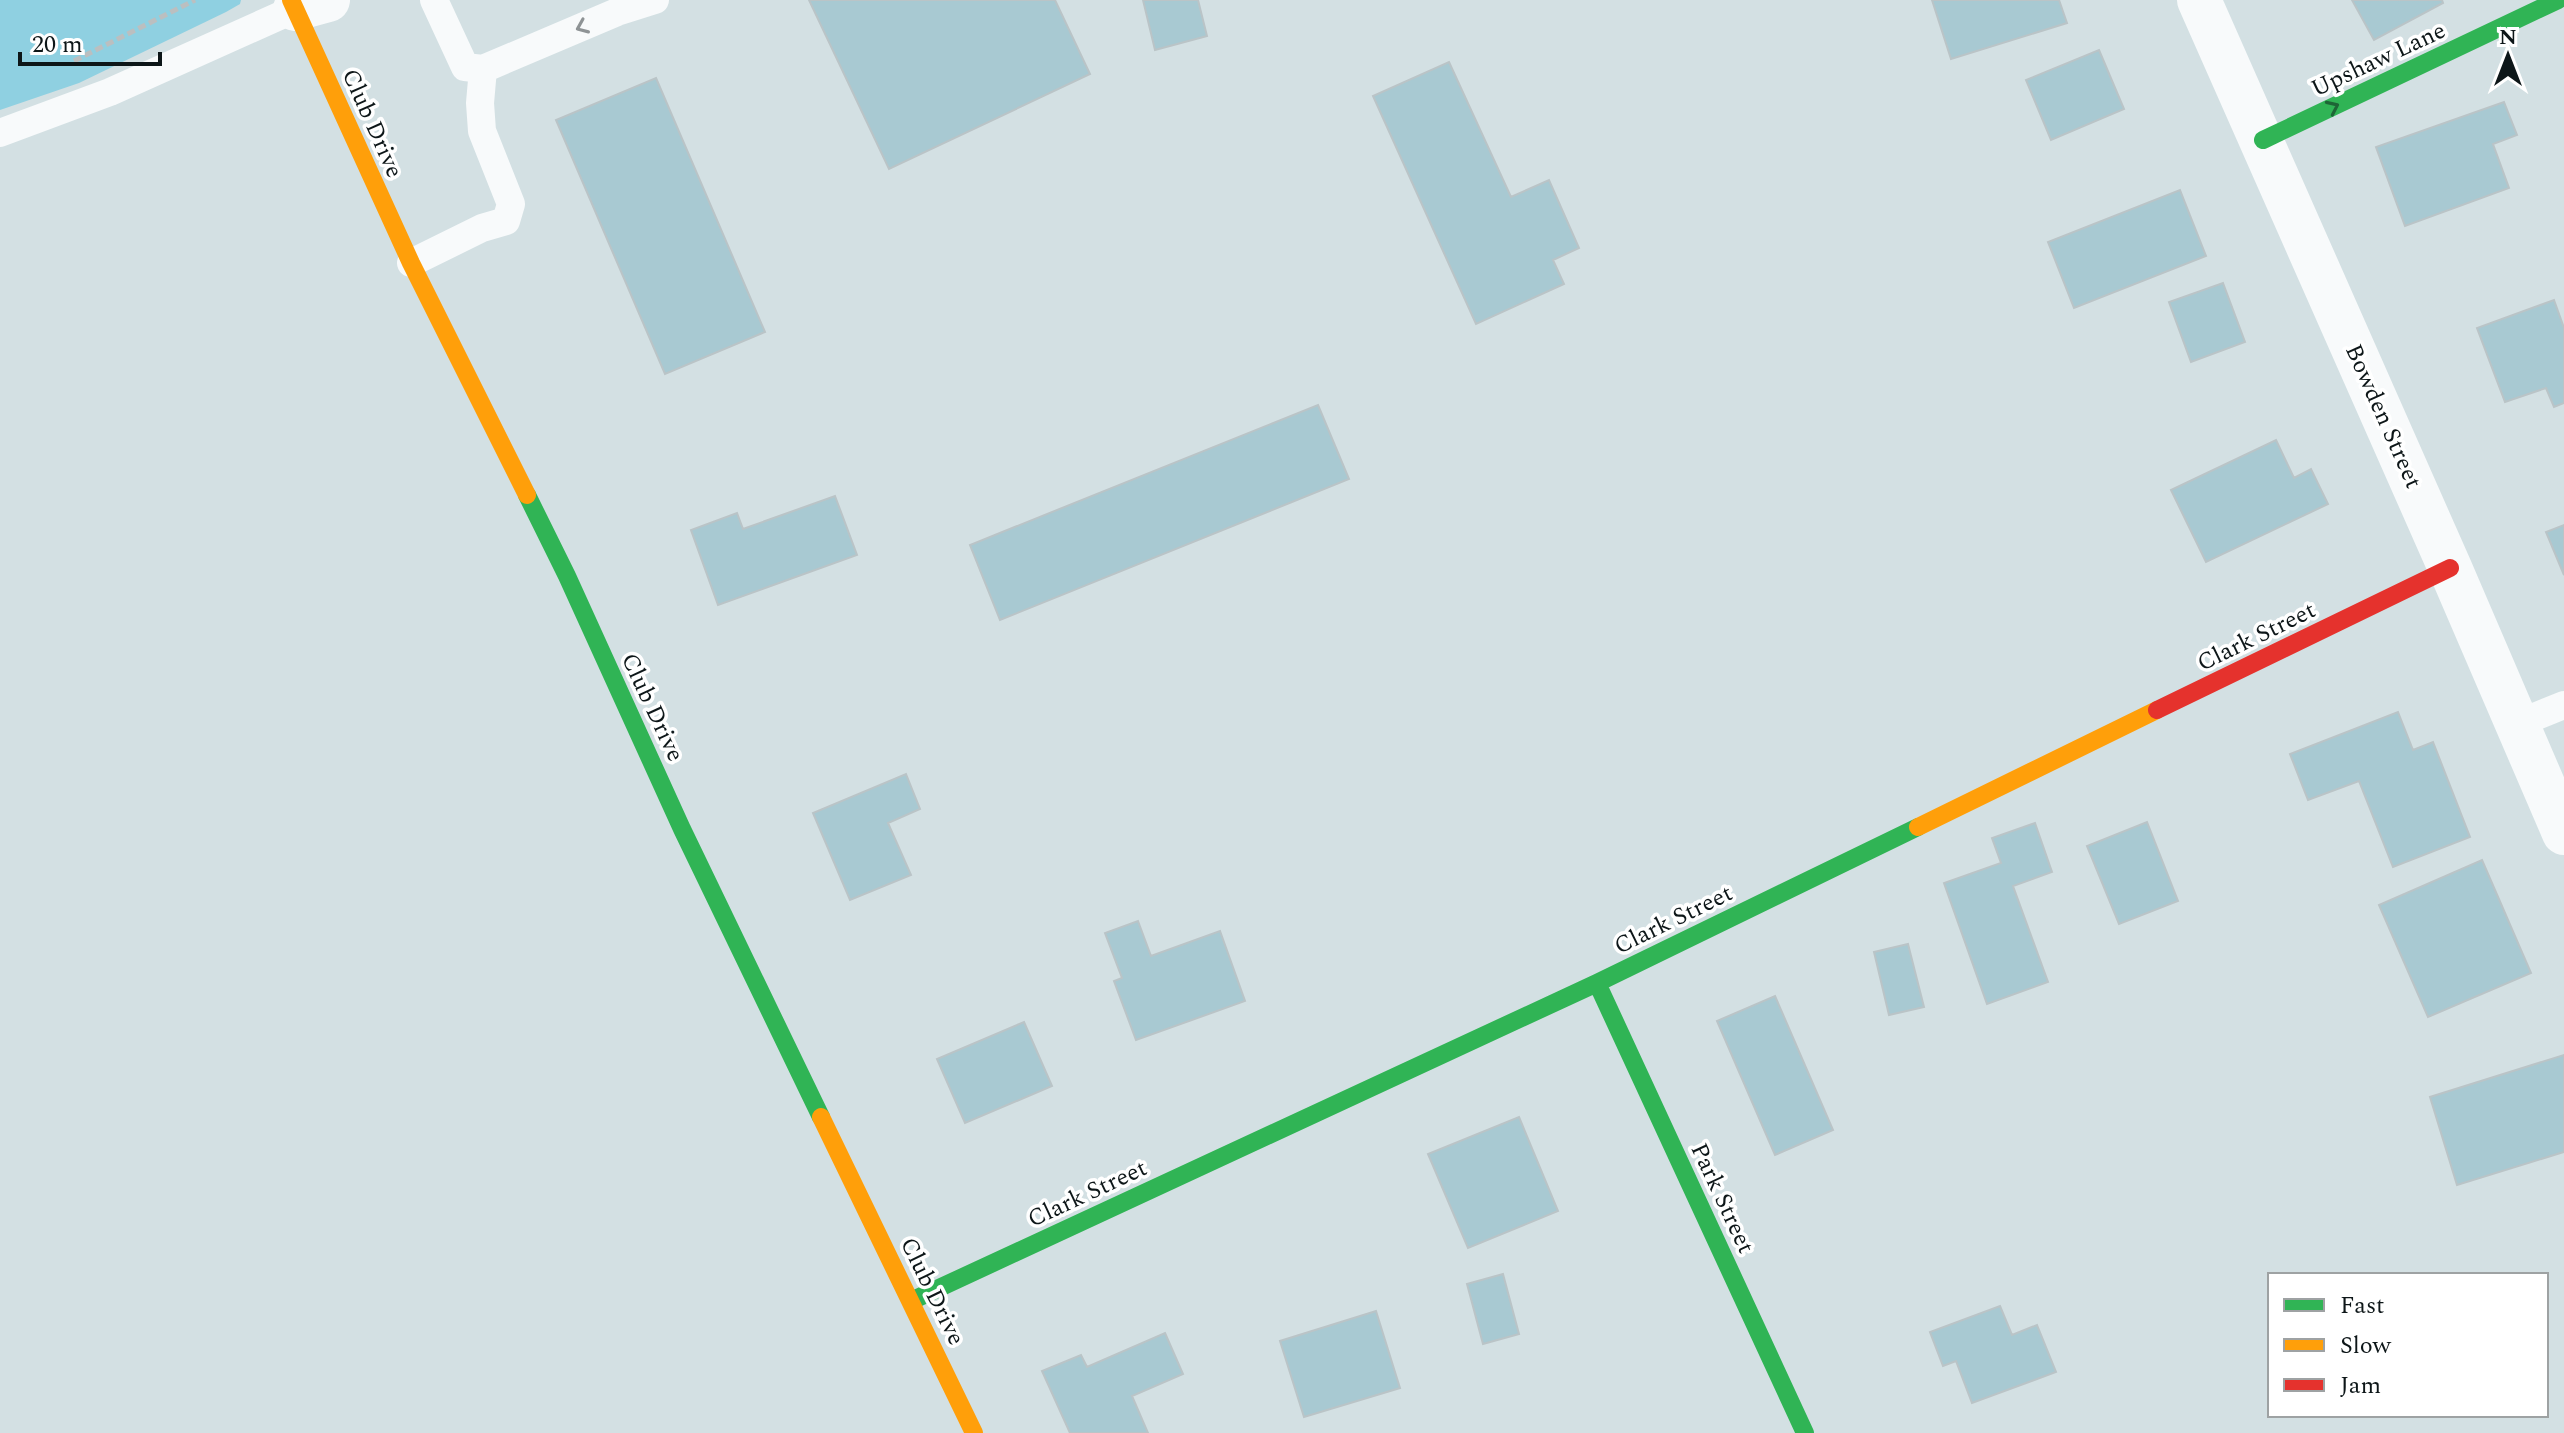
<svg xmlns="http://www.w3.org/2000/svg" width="2564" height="1433" font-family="Spectral,serif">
	<rect width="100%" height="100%" fill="#d3e0e3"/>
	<!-- green -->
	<path fill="#8fd0e1" d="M0 0H241L240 4 226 12 79 83 0 110Z"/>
	<!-- building -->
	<path fill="#a8c9d2" stroke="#bac4c7" stroke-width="2" d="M809 0H1055L1090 74 889 169Z
		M1143 0H1198L1207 36 1155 50Z
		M1932 0H2059L2067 23 1951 59Z
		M2352 0H2442L2443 3 2374 40Z
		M2099 50 2124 109 2051 140 2026 80Z
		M1449 62 1511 197 1549 180 1579 248 1553 260 1564 284 1476 324 1373 96Z
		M656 78 765 332 665 374 556 120Z
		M2504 102 2517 135 2493 144 2509 188 2405 226 2376 147Z
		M2180 190 2206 256 2074 308 2048 242Z
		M2223 283 2245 342 2191 362 2169 302Z
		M2554 300 2564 328V403L2554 407 2546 388 2505 402 2477 328Z
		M1318 405 1349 479 1000 620 970 545Z
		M2276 440 2294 478 2311 469 2328 504 2206 562 2171 490Z
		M835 496 857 555 718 605 691 530 737 513 743 529Z
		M2564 525V575L2546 532Z
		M2398 712 2413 750 2433 742 2470 837 2393 867 2359 781 2308 800 2290 754Z
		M906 774 920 809 888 823 911 875 850 900 813 813Z
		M2147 822 2178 901 2119 924 2087 846Z
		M2035 823 2052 872 2013 886 2048 982 1987 1004 1944 883 2001 863 1992 838Z
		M2482 860 2531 973 2428 1017 2379 905Z
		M1138 921 1151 956 1220 931 1245 1001 1136 1040 1114 981 1122 978 1105 933Z
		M1908 944 1924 1007 1889 1015 1874 952Z
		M1775 996 1833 1130 1775 1155 1717 1021Z
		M1024 1022 1052 1086 965 1123 937 1059Z
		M2564 1055V1152L2457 1185 2430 1097Z
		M1519 1117 1558 1211 1468 1248 1428 1154Z
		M1503 1274 1519 1334 1483 1344 1467 1284Z
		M2000 1306 2012 1335 2037 1325 2056 1372 1972 1403 1956 1361 1943 1366 1930 1332Z
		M1376 1311 1400 1388 1304 1417 1280 1341Z
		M1165 1333 1183 1374 1132 1396 1148 1433H1070L1042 1371 1081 1355 1087 1367Z"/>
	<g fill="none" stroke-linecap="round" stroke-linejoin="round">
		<!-- path -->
		<path stroke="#bbbfc0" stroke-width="5" stroke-dasharray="8 4" stroke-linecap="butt" d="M74 61 195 0"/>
		<!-- lane -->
		<path stroke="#f8fafb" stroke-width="28" d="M434 0 465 67 483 69 617 12 655 0
			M0 133 110 92 295 9
			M411 263 482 228 506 221 511 204 482 131 480 103 483 69
			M2517 724 2564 705"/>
		<!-- street -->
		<path stroke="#f8fafb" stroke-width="44" d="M2199 0 2450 568 2564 833
			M295 9 328 0"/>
		<!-- fast -->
		<path stroke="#30b455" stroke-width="18" d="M2263 140 2558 0
			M527 495 567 576 682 829 821 1117
			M1597 983 1805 1433
			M911 1301 1597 983 1918 827"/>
		<!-- slow -->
		<path stroke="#ff9f0a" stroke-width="18" d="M291 0 411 263 527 495
			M1918 827 2157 710
			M821 1117 974 1433"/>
		<!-- jam -->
		<path stroke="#e5322d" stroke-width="18" d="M2157 710 2450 568"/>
	</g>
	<!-- one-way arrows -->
	<defs><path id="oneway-chevron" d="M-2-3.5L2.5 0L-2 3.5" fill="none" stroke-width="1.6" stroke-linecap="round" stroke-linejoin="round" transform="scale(2)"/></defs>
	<use stroke="#8e9395" href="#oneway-chevron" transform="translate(582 27) rotate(157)"/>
	<use stroke="#1e6536" href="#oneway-chevron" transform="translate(2333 107) rotate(-25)"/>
	<g text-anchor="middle" stroke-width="7" stroke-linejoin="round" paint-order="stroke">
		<!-- street labels -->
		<g font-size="24" fill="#0d1618" stroke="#fff">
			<text transform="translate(2378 59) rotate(-25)" y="8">Upshaw Lane</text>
			<text transform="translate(373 123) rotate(66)" y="8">Club Drive</text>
			<text transform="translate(2384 416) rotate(66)" y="8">Bowden Street</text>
			<text transform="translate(2256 636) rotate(-26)" y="8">Clark Street</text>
			<text transform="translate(653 707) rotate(65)" y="8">Club Drive</text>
			<text transform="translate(1673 919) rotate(-26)" y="8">Clark Street</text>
			<text transform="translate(1087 1193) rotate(-25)" y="8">Clark Street</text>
			<text transform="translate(1723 1198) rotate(65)" y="8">Park Street</text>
			<text transform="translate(933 1291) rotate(64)" y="8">Club Drive</text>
		</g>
	</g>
	<!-- legend -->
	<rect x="2268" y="1273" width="280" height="144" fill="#ffffff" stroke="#9ea2a3" stroke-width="2"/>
	<rect x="2284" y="1299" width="40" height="12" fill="#30b455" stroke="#9ea2a3" stroke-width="2"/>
	<text x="2340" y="1313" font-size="24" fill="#0d1618">Fast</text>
	<rect x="2284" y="1339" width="40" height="12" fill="#ff9f0a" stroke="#9ea2a3" stroke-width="2"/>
	<text x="2340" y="1353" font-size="24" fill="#0d1618">Slow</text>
	<rect x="2284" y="1379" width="40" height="12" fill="#e5322d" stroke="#9ea2a3" stroke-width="2"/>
	<text x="2340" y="1393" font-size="24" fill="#0d1618">Jam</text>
	<!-- north arrow -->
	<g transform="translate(2508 56)" stroke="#ffffff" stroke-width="6" paint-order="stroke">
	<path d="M0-6L14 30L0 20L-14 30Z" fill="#0d1618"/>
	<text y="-12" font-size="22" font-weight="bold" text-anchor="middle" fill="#0d1618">N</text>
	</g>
	<!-- scale -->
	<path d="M20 52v12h140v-12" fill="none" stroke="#0d1618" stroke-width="4"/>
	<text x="32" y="52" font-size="24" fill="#0d1618" stroke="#ffffff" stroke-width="6" paint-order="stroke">20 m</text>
</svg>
